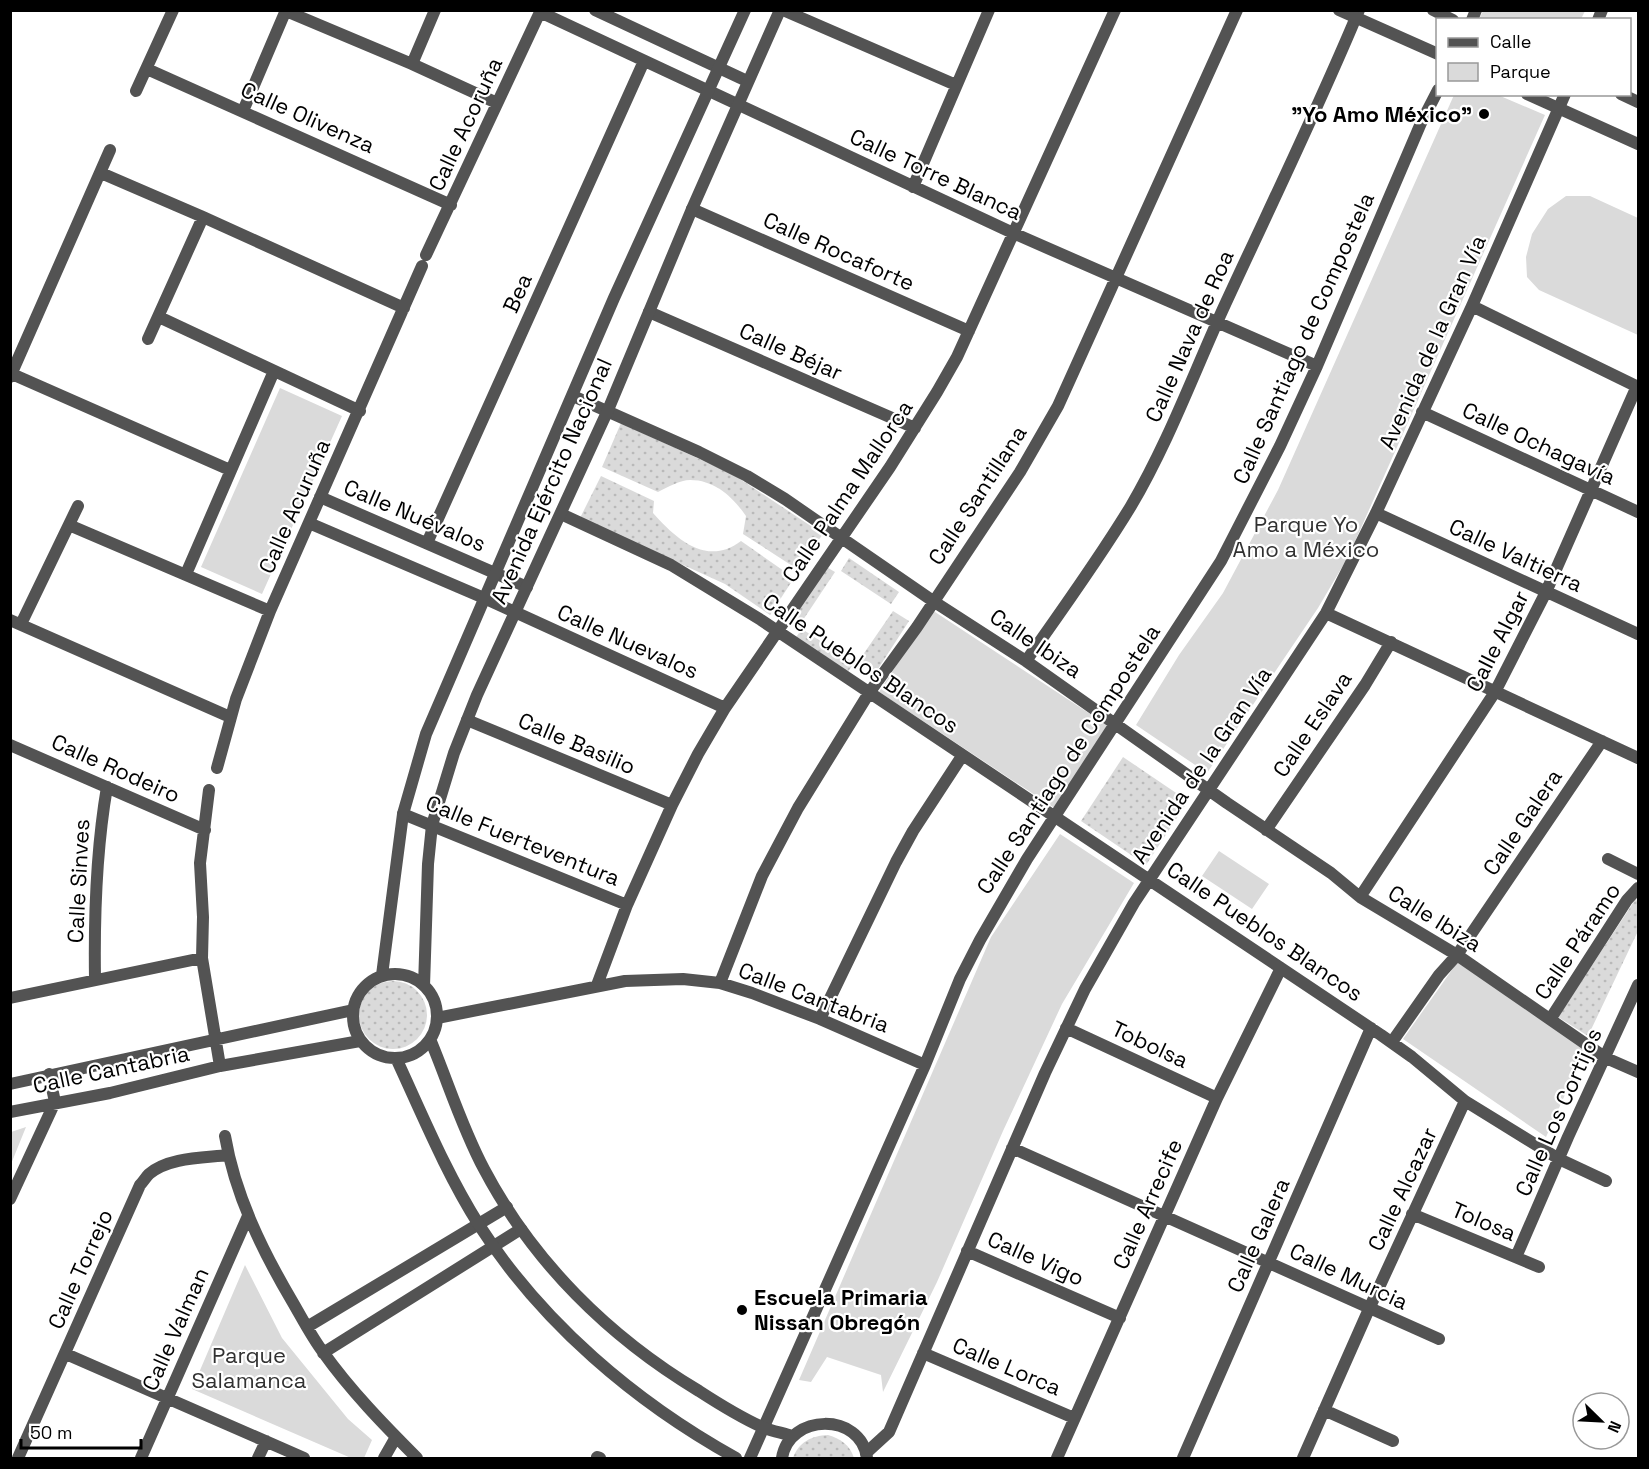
<svg xmlns="http://www.w3.org/2000/svg" width="1649" height="1469" font-family="'Space Grotesk',sans-serif">
	<defs>
		<pattern id="grass-dots" width="8" height="8" patternUnits="userSpaceOnUse" patternTransform="scale(1.5)"><rect width="8" height="8" fill="#dadada"/><path d="M2 2h.1M6 6h.1" fill="none" stroke="#b9b9b9" stroke-width="1.8" stroke-linecap="round"/></pattern>
	</defs>
	<rect width="100%" height="100%" fill="#fff"/>
	<!-- grass -->
	<path fill="url(#grass-dots)" d="M621 423 734 475 823 534 797 569 743 534 746 516C733 497 715 480 690 480 680 480 668 487 658 492L602 467Z
		M601 476 654 501 653 513C676 539 707 567 741 541L794 578 770 615 725 584 580 518Z
		M849 558 899 592 891 604 841 571Z
		M818 562 835 572 801 623 784 613Z
		M893 611 909 621 876 672 858 662Z
		M802 629 854 663 843 679 791 644Z
		M1123 757 1188 801 1146 865 1081 821Z
		M1635 900 1638 901V931L1588 1036 1558 1017Z
		M359 1015a34 34 0 1 1 68 0a34 34 0 1 1-68 0Z
		M828 1435C841 1439 850 1445 854 1458H793C799 1442 811 1436 828 1435Z"/>
	<!-- park -->
	<path fill="#dadada" d="M1483 11V10L1585 11 1581 19H1479Z
		M1454 95H1498L1545 115 1348 557 1318 608 1207 773 1136 725 1179 655 1223 593 1278 490Z
		M1566 196H1590L1638 218V335L1539 290 1527 277 1526 257 1532 234 1548 209Z
		M280 388 342 416 262 594 201 567Z
		M932 610 1110 727 1056 809 879 692Z
		M1060 834 1134 883 1062 1004 1003 1131 937 1282 883 1392 881 1375 827 1357 811 1382 799 1380 991 937Z
		M1219 851 1269 884 1252 909 1202 876Z
		M1459 960 1586 1048 1546 1137 1403 1039Z
		M26 1127 11 1164V1132Z
		M245 1265 282 1338 348 1419 372 1440 364 1458H351L192 1389Z"/>
	<g fill="none" stroke-linecap="round" stroke-linejoin="round">
		<!-- minor -->
		<path stroke="#535353" stroke-width="12" d="M595 10 747 81
			M783 10 956 85
			M286 11 412 64 497 103
			M540 12 1013 233 1317 366
			M1472 20 1476 10
			M1598 20 1602 10
			M412 64 435 10
			M147 69 451 205
			M136 91 173 10
			M243 111 286 10
			M101 173 203 217 404 308
			M913 187 989 10
			M692 209 969 331
			M426 255 541 10
			M1472 306 1638 387
			M649 312 915 428
			M159 317 360 411
			M148 339 203 217
			M12 374 230 470
			M10 377 110 150
			M573 396 699 452 747 476 785 499 933 601 1026 661 1227 803 1331 873 1360 897 1457 955 1606 1058 1638 1072
			M1422 412 1638 512
			M320 497 527 587
			M1376 513 1638 634
			M561 514 671 565 761 620 1381 1035 1412 1057 1465 1101 1559 1159 1606 1181
			M309 523 484 598 725 708
			M69 525 270 611
			M427 543 644 61
			M186 574 274 371
			M1326 613 1638 758
			M10 620 230 717
			M21 624 78 506
			M1026 661C1062 610 1099 559 1131 506 1168 443 1193 375 1223 309 1269 209 1317 111 1359 10
			M467 720 672 805
			M10 745 205 830
			M217 768 236 699 270 611 422 266
			M209 790 200 863 203 917 202 958 220 1066
			M403 814 627 905
			M1266 830 1365 685 1391 642
			M1608 859 1638 874
			M1360 897 1495 692 1546 592 1637 386
			M95 979C94 914 96 851 107 787
			M720 983 762 876 798 808 869 693 917 627 1020 472 1058 406 1237 10
			M597 985 627 905 672 805 698 754 725 708 890 467 937 392 957 357 1115 10
			M10 998 202 958
			M437 1018 625 981 683 979 720 983 752 993 820 1019 925 1065
			M1551 1018 1627 900 1638 888
			M820 1019 896 862 913 831 962 756
			M1066 1028 1217 1098
			M1392 1042 1439 975 1457 955 1602 741
			M10 1084 353 1010
			M10 1112 110 1093 220 1066 360 1041
			M225 1136C235 1195 262 1250 292 1301 302 1318 311 1336 323 1352 350 1390 384 1425 417 1458
			M1012 1148 1439 1339
			M10 1199 55 1102 49 1074
			M1412 1214 1539 1267
			M967 1251 1120 1318
			M1516 1257 1568 1137 1638 985
			M307 1327 507 1207
			M323 1353 521 1229
			M923 1353 1074 1418
			M66 1354 304 1458
			M1324 1410 1393 1441
			M866 1453 889 1432 1045 1073 1085 989 1134 903 1326 613 1376 513 1472 306 1565 94
			M597 1457 600 1458
			M18 1458 140 1185C143 1182 146 1177 149 1174 169 1157 204 1158 228 1155
			M141 1458 248 1216
			M258 1458 266 1441
			M384 1458 396 1437
			M750 1458 925 1065 960 979 980 940 1027 859 1221 561 1280 446 1317 366 1421 123 1438 90
			M1057 1458 1217 1098 1281 968
			M1183 1458 1371 1028
			M1303 1458 1369 1309 1465 1101"/>
		<!-- tertiary -->
		<path stroke="#535353" stroke-width="12" d="M1339 10 1438 54
			M1433 10 1453 20
			M1527 94 1638 144
			M1621 94 1638 102
			M353 1016a42 42 0 1 1 84 0a42 42 0 1 1-84 0Z
			M382 975 403 814 426 734 614 298 745 10
			M424 986 428 864 432 825 454 753 477 695 608 410 692 209 780 10
			M430 1039C448 1082 462 1128 484 1169 533 1262 609 1337 699 1391 719 1404 740 1417 762 1427 772 1431 783 1433 792 1436
			M396 1058C422 1114 446 1173 479 1225 542 1323 635 1402 736 1458
			M782 1458C789 1413 861 1412 867 1458"/>
	</g>
	<!-- markers -->
	<g fill="#000" stroke="#fff" stroke-width="2">
		<circle cx="1484" cy="114" r="6"/>
		<circle cx="742" cy="1310" r="6"/>
	</g>
	<g text-anchor="middle" stroke-width="4.5" stroke-linejoin="round" paint-order="stroke">
		<!-- poi labels -->
		<g font-size="22" font-weight="bold" fill="#000" stroke="#fff" text-anchor="end">
			<text x="1472" y="122">"Yo Amo México"</text>
			<text x="754" y="1305" text-anchor="start">Escuela Primaria<tspan x="754" dy="25">Nissan Obregón</tspan></text>
		</g>
		<!-- street labels -->
		<g font-size="22" fill="#000" stroke="#fff">
			<text transform="translate(308 117) rotate(24)" y="8">Calle Olivenza</text>
			<text transform="translate(465 124) rotate(-65)" y="8">Calle Acoruña</text>
			<text transform="translate(936 174) rotate(25)" y="8">Calle Torre Blanca</text>
			<text transform="translate(839 251) rotate(24)" y="8">Calle Rocaforte</text>
			<text transform="translate(517 293) rotate(-66)" y="8">Bea</text>
			<text transform="translate(1189 336) rotate(-66)" y="8">Calle Nava de Roa</text>
			<text transform="translate(1303 338) rotate(-66)" y="8">Calle Santiago de Compostela</text>
			<text transform="translate(1432 342) rotate(-66)" y="8">Avenida de la Gran Vía</text>
			<text transform="translate(791 351) rotate(24)" y="8">Calle Béjar</text>
			<text transform="translate(1539 443) rotate(25)" y="8">Calle Ochagavía</text>
			<text transform="translate(551 481) rotate(-66)" y="8">Avenida Ejército Nacional</text>
			<text transform="translate(847 491) rotate(-56)" y="8">Calle Palma Mallorca</text>
			<text transform="translate(977 495) rotate(-57)" y="8">Calle Santillana</text>
			<text transform="translate(294 506) rotate(-66)" y="8">Calle Acuruña</text>
			<text transform="translate(415 515) rotate(23)" y="8">Calle Nuévalos</text>
			<text transform="translate(1516 555) rotate(25)" y="8">Calle Valtierra</text>
			<text transform="translate(628 641) rotate(24)" y="8">Calle Nuevalos</text>
			<text transform="translate(1497 641) rotate(-63)" y="8">Calle Algar</text>
			<text transform="translate(1036 643) rotate(34)" y="8">Calle Ibiza</text>
			<text transform="translate(861 663) rotate(34)" y="8">Calle Pueblos Blancos</text>
			<text transform="translate(1312 724) rotate(-56)" y="8">Calle Eslava</text>
			<text transform="translate(577 743) rotate(23)" y="8">Calle Basilio</text>
			<text transform="translate(1068 759) rotate(-57)" y="8">Calle Santiago de Compostela</text>
			<text transform="translate(1201 765) rotate(-56)" y="8">Avenida de la Gran Vía</text>
			<text transform="translate(116 768) rotate(24)" y="8">Calle Rodeiro</text>
			<text transform="translate(1522 822) rotate(-56)" y="8">Calle Galera</text>
			<text transform="translate(523 840) rotate(22)" y="8">Calle Fuerteventura</text>
			<text transform="translate(78 881) rotate(-87)" y="8">Calle Sinves</text>
			<text transform="translate(1435 918) rotate(32)" y="8">Calle Ibiza</text>
			<text transform="translate(1265 931) rotate(34)" y="8">Calle Pueblos Blancos</text>
			<text transform="translate(1577 941) rotate(-56)" y="8">Calle Páramo</text>
			<text transform="translate(814 997) rotate(21)" y="8">Calle Cantabria</text>
			<text transform="translate(1150 1044) rotate(25)" y="8">Tobolsa</text>
			<text transform="translate(111 1069) rotate(-12)" y="8">Calle Cantabria</text>
			<text transform="translate(1558 1112) rotate(-66)" y="8">Calle Los Cortijos</text>
			<text transform="translate(1402 1189) rotate(-65)" y="8">Calle Alcazar</text>
			<text transform="translate(1147 1204) rotate(-66)" y="8">Calle Arrecife</text>
			<text transform="translate(1484 1221) rotate(23)" y="8">Tolosa</text>
			<text transform="translate(1258 1235) rotate(-66)" y="8">Calle Galera</text>
			<text transform="translate(1036 1258) rotate(24)" y="8">Calle Vigo</text>
			<text transform="translate(80 1269) rotate(-66)" y="8">Calle Torrejo</text>
			<text transform="translate(1349 1276) rotate(25)" y="8">Calle Murcia</text>
			<text transform="translate(175 1329) rotate(-66)" y="8">Calle Valman</text>
			<text transform="translate(1007 1366) rotate(23)" y="8">Calle Lorca</text>
		</g>
		<!-- park labels -->
		<g font-size="22" fill="#313131" stroke="#fff">
			<text x="1306" y="532">Parque Yo<tspan x="1306" dy="25">Amo a México</tspan></text>
			<text x="249" y="1363">Parque<tspan x="249" dy="25">Salamanca</tspan></text>
		</g>
	</g>
	<!-- border -->
	<rect width="1649" height="1469" fill="none" stroke="#000000" stroke-width="24"/>
	<!-- legend -->
	<rect x="1436" y="18" width="195" height="78" fill="#ffffff" stroke="#999999" stroke-width="1.5"/>
	<rect x="1448" y="38" width="30" height="9" fill="#535353" stroke="#999999" stroke-width="1.5"/>
	<text x="1490" y="48" font-size="18" fill="#000000">Calle</text>
	<rect x="1448" y="63" width="30" height="18" fill="#dadada" stroke="#999999" stroke-width="1.5"/>
	<text x="1490" y="78" font-size="18" fill="#000000">Parque</text>
	<!-- north arrow -->
	<g transform="translate(1601 1421) rotate(114)"><circle r="28" fill="#ffffff" stroke="#999999" stroke-width="1.5"/>
	<path d="M0-4.5L10 22L0 15L-10 22Z" fill="#000000"/>
	<text y="-9" font-size="16" font-weight="bold" text-anchor="middle" fill="#000000">N</text>
	</g>
	<!-- scale -->
	<path d="M21 1439v9h120v-9" fill="none" stroke="#000000" stroke-width="3"/>
	<text x="30" y="1439" font-size="18" fill="#000000" stroke="#ffffff" stroke-width="4.5" paint-order="stroke">50 m</text>
</svg>
